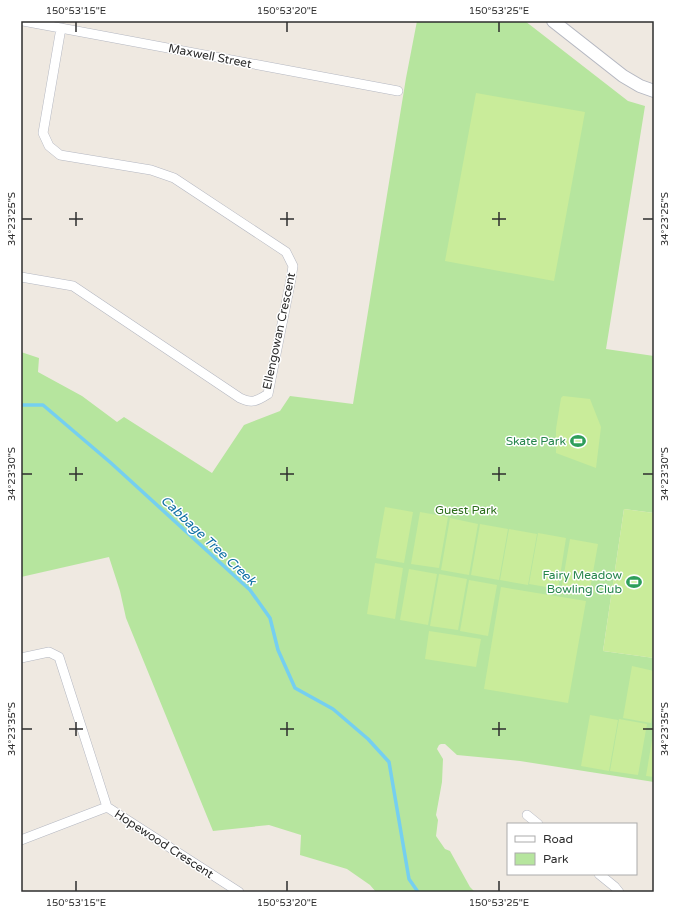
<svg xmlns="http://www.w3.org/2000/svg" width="675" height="913" font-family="'Varela Round',sans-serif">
	<rect width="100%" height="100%" fill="#efe9e1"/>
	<!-- green -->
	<path fill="#b6e59e" d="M417 21H525L628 101 645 106 606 349 654 356V513L624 509 603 651 654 658V782L520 761 457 755 445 744H441L439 745 437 749 443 759 442 782 436 815 438 820 436 836 445 849 450 851 470 887 475 892H376L370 885 347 869 300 855 301 835 269 825 213 831 126 618 120 591 109 557 21 577V352L39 358 38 372 82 396 117 422 124 417 212 473 244 425 280 411 290 396 353 404 406 78Z"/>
	<!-- pitch -->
	<path fill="#c9ec9a" d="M476 93 585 112 554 281 445 261Z
		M563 396 590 399 601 427 596 468 556 453V429L561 398Z
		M385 507 413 512 404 563 376 558Z
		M624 509 654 513V658L603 651Z
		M420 512 448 517 439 568 411 564Z
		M450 518 478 524 469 575 441 570Z
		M480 524 508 529 499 580 471 575Z
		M509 529 537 534 528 585 500 580Z
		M538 533 566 538 558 589 529 584Z
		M570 539 598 544 589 595 561 591Z
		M375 563 403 568 395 619 367 614Z
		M409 569 437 574 428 625 400 620Z
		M439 574 467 579 458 630 430 626Z
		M469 580 497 585 488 636 460 631Z
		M501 587 586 601 568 703 484 689Z
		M429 631 481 639 476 667 425 659Z
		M632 666 654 671V704L651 723 623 718Z
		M590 715 618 720 609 771 581 766Z
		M619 719 647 724 638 775 610 771Z
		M654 728V777L646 776Z"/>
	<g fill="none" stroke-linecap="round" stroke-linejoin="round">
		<!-- stream -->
		<path stroke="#75cff0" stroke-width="3.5" d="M21 405H43L111 463 250 590 270 618 278 650 295 688 333 709 368 739 389 762 409 879 418 892"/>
		<defs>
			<path id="minor" d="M23 21 398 91
				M21 277 73 286 240 398C252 404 257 401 268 394L291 279 293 266 286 252 174 178 151 170 60 155 49 146 43 133 61 28
				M21 658 49 652 59 657 107 807
				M107 807 239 892
				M527 815 538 824
				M21 840 107 807
				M599 874 615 887 619 892"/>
			<path id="secondary" d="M553 21 623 76 640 86 654 91"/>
		</defs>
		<!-- minor casing -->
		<use href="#minor" stroke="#b4b7c1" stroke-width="10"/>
		<!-- secondary casing -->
		<use href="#secondary" stroke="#b4b7c1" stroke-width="14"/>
		<!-- minor -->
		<use href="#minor" stroke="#fff" stroke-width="9"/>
		<!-- secondary -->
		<use href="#secondary" stroke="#fff" stroke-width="12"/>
	</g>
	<!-- ticks -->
	<path fill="none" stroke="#2e2e2e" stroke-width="1.5" d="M76 22V32M287 22V32M499 22V32M76 212V226M287 212V226M499 212V226M22 219H32M69 219H83M280 219H294M492 219H506M643 219H653M76 467V481M287 467V481M499 467V481M22 474H32M69 474H83M280 474H294M492 474H506M643 474H653M76 722V736M287 722V736M499 722V736M22 729H32M69 729H83M280 729H294M492 729H506M643 729H653M76 881V891M287 881V891M499 881V891"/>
	<!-- icons -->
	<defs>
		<symbol id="stadium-bare" viewBox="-9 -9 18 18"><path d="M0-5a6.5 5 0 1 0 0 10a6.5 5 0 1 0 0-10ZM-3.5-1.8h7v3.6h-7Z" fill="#2e9e5b" stroke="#fff" stroke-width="2.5" paint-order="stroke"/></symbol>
	</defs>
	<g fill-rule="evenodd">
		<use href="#stadium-bare" x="567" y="430" width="22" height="22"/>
		<use href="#stadium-bare" x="623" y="571" width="22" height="22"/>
	</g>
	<g text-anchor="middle" stroke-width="3" stroke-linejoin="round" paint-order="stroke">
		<!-- street labels -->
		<g font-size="12" fill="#2e2e2e" stroke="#fff">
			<text transform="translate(210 56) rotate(11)" y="4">Maxwell Street</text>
			<text transform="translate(279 331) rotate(-78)" y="4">Ellengowan Crescent</text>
			<text transform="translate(164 844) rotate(33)" y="4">Hopewood Crescent</text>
		</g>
		<!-- leisure labels -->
		<g font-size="12" fill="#27864d" stroke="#fff" text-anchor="end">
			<text x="566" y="445">Skate Park</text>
			<text x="622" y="579">Fairy Meadow<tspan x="622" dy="14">Bowling Club</tspan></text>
		</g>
		<!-- park labels -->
		<g font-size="12" fill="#2c6e1b" stroke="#fff">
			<text x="466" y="514">Guest Park</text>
		</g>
		<!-- water labels -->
		<g font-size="13" font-style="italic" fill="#0d6fa3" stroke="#fff">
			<text transform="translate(209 540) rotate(43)" y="5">Cabbage Tree Creek</text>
		</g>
	</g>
	<!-- border -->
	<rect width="675" height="913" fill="none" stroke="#ffffff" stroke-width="44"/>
	<!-- legend -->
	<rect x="507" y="823" width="130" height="52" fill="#ffffff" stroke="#ababab"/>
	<rect x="515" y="836" width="20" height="6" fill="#ffffff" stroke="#ababab"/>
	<text x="543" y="843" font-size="12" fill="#2e2e2e">Road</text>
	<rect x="515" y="853" width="20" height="12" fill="#b6e59e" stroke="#ababab"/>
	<text x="543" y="863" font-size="12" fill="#2e2e2e">Park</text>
	<rect x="22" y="22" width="631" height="869" fill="none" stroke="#2e2e2e" stroke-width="1.5"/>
	<g font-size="10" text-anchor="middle" fill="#2e2e2e">
		<text x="76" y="14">150°53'15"E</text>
		<text x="287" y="14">150°53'20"E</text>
		<text x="499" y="14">150°53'25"E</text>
		<text transform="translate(11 219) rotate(-90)" y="4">34°23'25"S</text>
		<text transform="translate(664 219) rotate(-90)" y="4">34°23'25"S</text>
		<text transform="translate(11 474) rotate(-90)" y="4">34°23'30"S</text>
		<text transform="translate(664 474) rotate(-90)" y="4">34°23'30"S</text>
		<text transform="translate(11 729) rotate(-90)" y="4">34°23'35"S</text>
		<text transform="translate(664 729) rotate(-90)" y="4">34°23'35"S</text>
		<text x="76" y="906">150°53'15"E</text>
		<text x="287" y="906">150°53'20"E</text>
		<text x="499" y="906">150°53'25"E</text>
	</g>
</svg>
